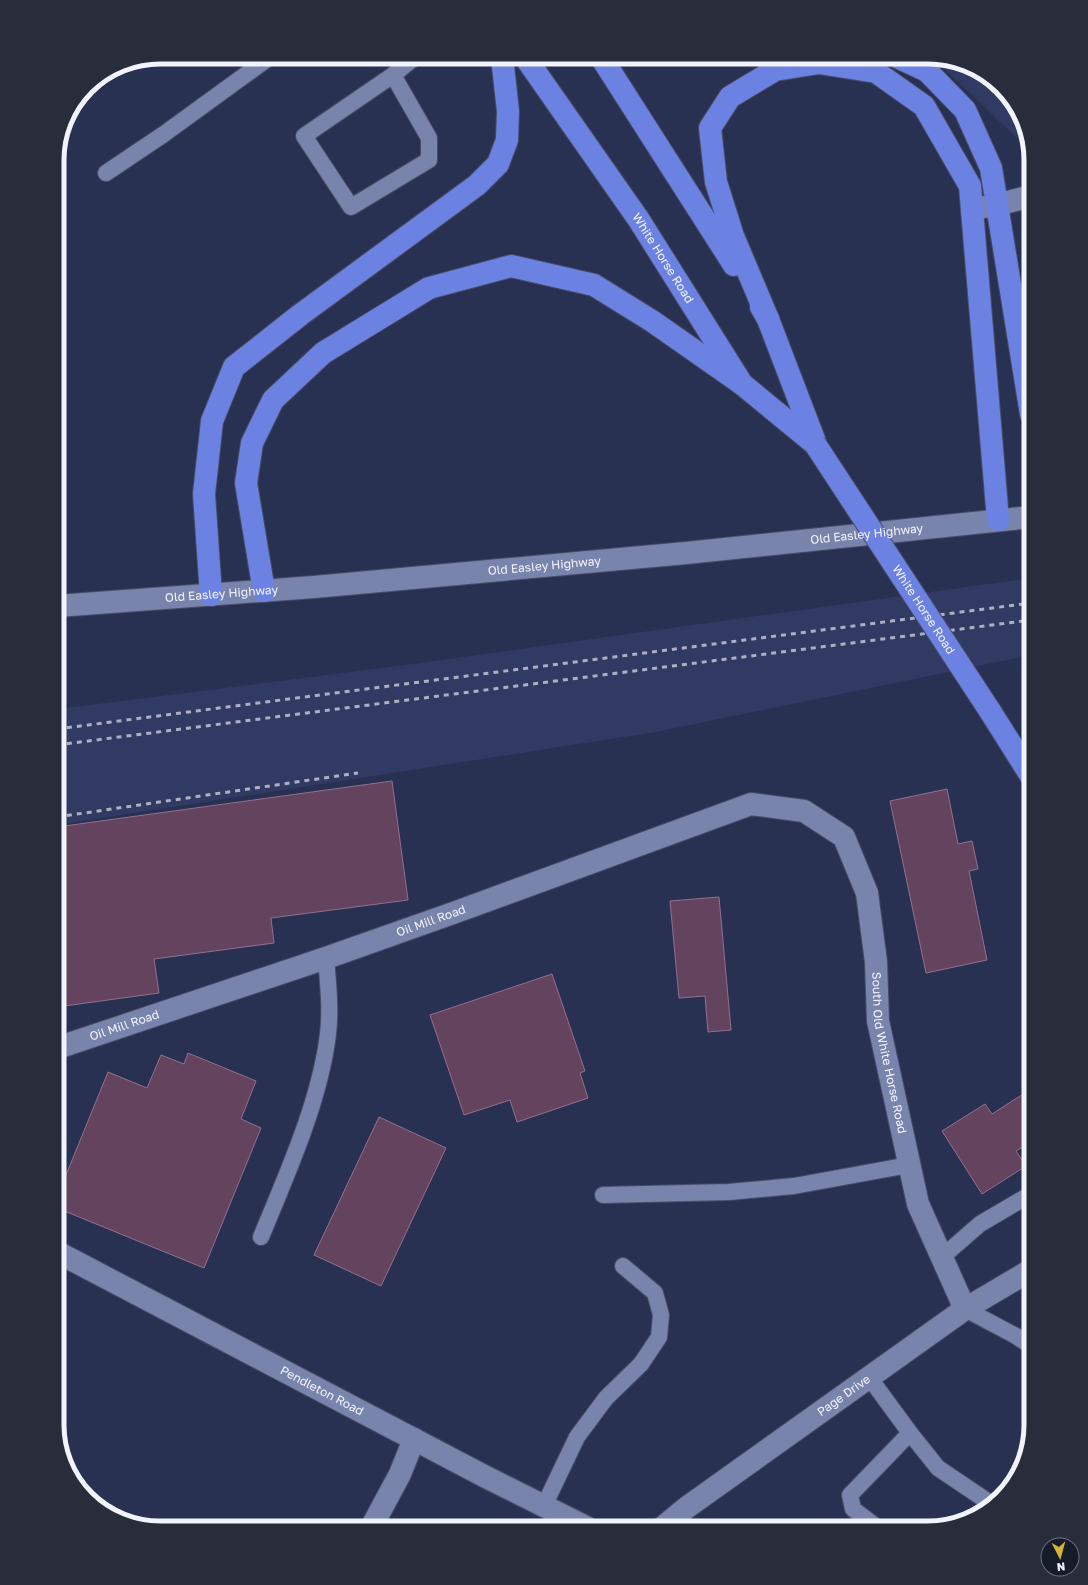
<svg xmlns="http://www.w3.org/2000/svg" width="1088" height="1585" font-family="'Golos Text',sans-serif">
	<rect width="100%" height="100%" fill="#293153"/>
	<!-- built -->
	<path fill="#303a62" d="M932 57 985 74 1017 109 1031 160V176L1025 146Z
		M1031 578V655L656 732 57 825V709L398 666Z"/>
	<!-- building -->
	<path fill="#64435f" stroke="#94708e" d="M392 781 408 900 271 918 274 943 154 959 159 993 57 1007V827Z
		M947 789 958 844 972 841 978 869 969 871 987 960 926 973 890 801Z
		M719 897 731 1030 708 1032 705 996 679 998 670 901Z
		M552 974 585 1071 580 1073 588 1098 517 1122 510 1100 464 1115 430 1015Z
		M188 1053 256 1081 241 1119 261 1128 204 1268 57 1208V1197L108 1072 147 1088 161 1055 184 1064Z
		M1031 1089V1142L1016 1151 1026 1166 982 1194 942 1131 985 1104 992 1114Z
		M379 1117 446 1148 381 1286 314 1255Z"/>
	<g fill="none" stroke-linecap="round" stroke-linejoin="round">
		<defs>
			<path id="lane" d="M393 75 429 138V160L351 207 304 136 393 75 415 57
				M106 173 164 134 270 57
				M603 1195 729 1192 794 1186 909 1165
				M261 1237C287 1174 320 1101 328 1034 331 1009 328 983 326 958
				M942 1257 980 1224 1031 1194
				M965 1309 1016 1336 1031 1346
				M869 1377 910 1433 938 1468 990 1503
				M544 1506 577 1437 606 1398 641 1364 659 1337 661 1315 655 1293 623 1266
				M878 1528 853 1509 850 1495 910 1433"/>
			<g id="street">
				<path d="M972 209 997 205 1031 196"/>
				<path id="s1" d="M57 1048 326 958 456 912 751 804 804 811 844 837 867 893 876 962 878 1021 918 1204 965 1309"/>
				<path d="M371 1528 400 1474 414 1439"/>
				<path id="s2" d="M662 1528 686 1508 965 1309 1031 1270"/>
			</g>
			<g id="secondary">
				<path id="s3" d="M57 606 314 587 686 553 1031 517"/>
				<path id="s4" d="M57 1252 486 1477 588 1528"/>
			</g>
			<g id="highway">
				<path id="s5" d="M525 57 639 220 742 384 815 444"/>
				<path d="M601 57 734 265"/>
				<path d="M897 57 927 71 965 110 991 168 1031 414"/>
				<path d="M761 307 768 319 815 442"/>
				<path d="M768 319 733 236 716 182 710 128 730 97 775 70 819 63 876 72 924 106 970 186 998 520"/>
				<path d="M264 591 246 483 252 443 273 400 323 353 429 288 511 266 594 285 652 321 742 384"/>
				<path d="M211 595 204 494 212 421 234 367 300 315 477 185 498 164 507 140 508 111 502 57"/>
				<path d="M990 711 1031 776"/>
			</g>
		</defs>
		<!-- lane casing -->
		<use href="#lane" stroke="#484d67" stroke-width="18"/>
		<!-- street casing -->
		<use href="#street" stroke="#484d67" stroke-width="24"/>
		<!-- secondary casing -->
		<use href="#secondary" stroke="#484d67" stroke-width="24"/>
		<!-- highway casing -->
		<use href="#highway" stroke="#484d67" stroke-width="24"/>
		<!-- lane -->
		<use href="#lane" stroke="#7984ac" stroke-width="16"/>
		<!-- street -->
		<use href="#street" stroke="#7984ac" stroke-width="22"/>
		<!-- secondary -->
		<use href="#secondary" stroke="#7984ac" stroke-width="22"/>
		<!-- highway -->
		<use href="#highway" stroke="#6c82e3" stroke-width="22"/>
		<!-- rail -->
		<path stroke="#acb0c2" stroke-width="3" stroke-dasharray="5 5" stroke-linecap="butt" d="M57 729 1031 603
			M57 745 1031 620
			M57 817 358 773"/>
		<defs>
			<g id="highway-bridge">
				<path id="s6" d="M815 444 990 711"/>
			</g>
		</defs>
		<!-- highway-bridge casing -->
		<use href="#highway-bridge" stroke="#484d67" stroke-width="24" stroke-linecap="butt"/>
		<!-- highway-bridge -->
		<use href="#highway-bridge" stroke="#6c82e3" stroke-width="22"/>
	</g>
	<g text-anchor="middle" stroke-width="4" stroke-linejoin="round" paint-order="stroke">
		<!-- street labels -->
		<g font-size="12" fill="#f2f4fd" stroke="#161b2a">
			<text dy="4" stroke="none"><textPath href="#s5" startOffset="244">White Horse Road</textPath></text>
			<text dy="4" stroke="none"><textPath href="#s3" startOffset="813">Old Easley Highway</textPath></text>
			<text dy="4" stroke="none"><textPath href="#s3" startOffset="489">Old Easley Highway</textPath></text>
			<text dy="4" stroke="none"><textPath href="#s3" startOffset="165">Old Easley Highway</textPath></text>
			<text dy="4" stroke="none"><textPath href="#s6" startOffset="198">White Horse Road</textPath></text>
			<text dy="4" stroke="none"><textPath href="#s1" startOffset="395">Oil Mill Road</textPath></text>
			<text dy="4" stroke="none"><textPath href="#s1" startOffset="71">Oil Mill Road</textPath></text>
			<text dy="4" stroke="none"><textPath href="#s1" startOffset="1059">South Old White Horse Road</textPath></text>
			<text dy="4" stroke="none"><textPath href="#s4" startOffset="299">Pendleton Road</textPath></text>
			<text dy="4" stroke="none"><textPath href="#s2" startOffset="225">Page Drive</textPath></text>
		</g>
	</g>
	<!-- crop -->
	<path d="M0 0H1088V1585H0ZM160 64H928A96 96 0 0 1 1024 160V1425A96 96 0 0 1 928 1521H160A96 96 0 0 1 64 1425V160A96 96 0 0 1 160 64Z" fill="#282c3b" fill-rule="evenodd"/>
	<path fill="none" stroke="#f2f4fd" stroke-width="5" d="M160 64H928A96 96 0 0 1 1024 160V1425A96 96 0 0 1 928 1521H160A96 96 0 0 1 64 1425V160A96 96 0 0 1 160 64Z"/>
	<!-- north arrow -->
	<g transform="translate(1060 1557) rotate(174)"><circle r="19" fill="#161b2a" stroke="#6e727e"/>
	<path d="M0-3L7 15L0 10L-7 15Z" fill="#d8b434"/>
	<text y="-6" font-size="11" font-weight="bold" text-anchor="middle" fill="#f2f4fd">N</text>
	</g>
</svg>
